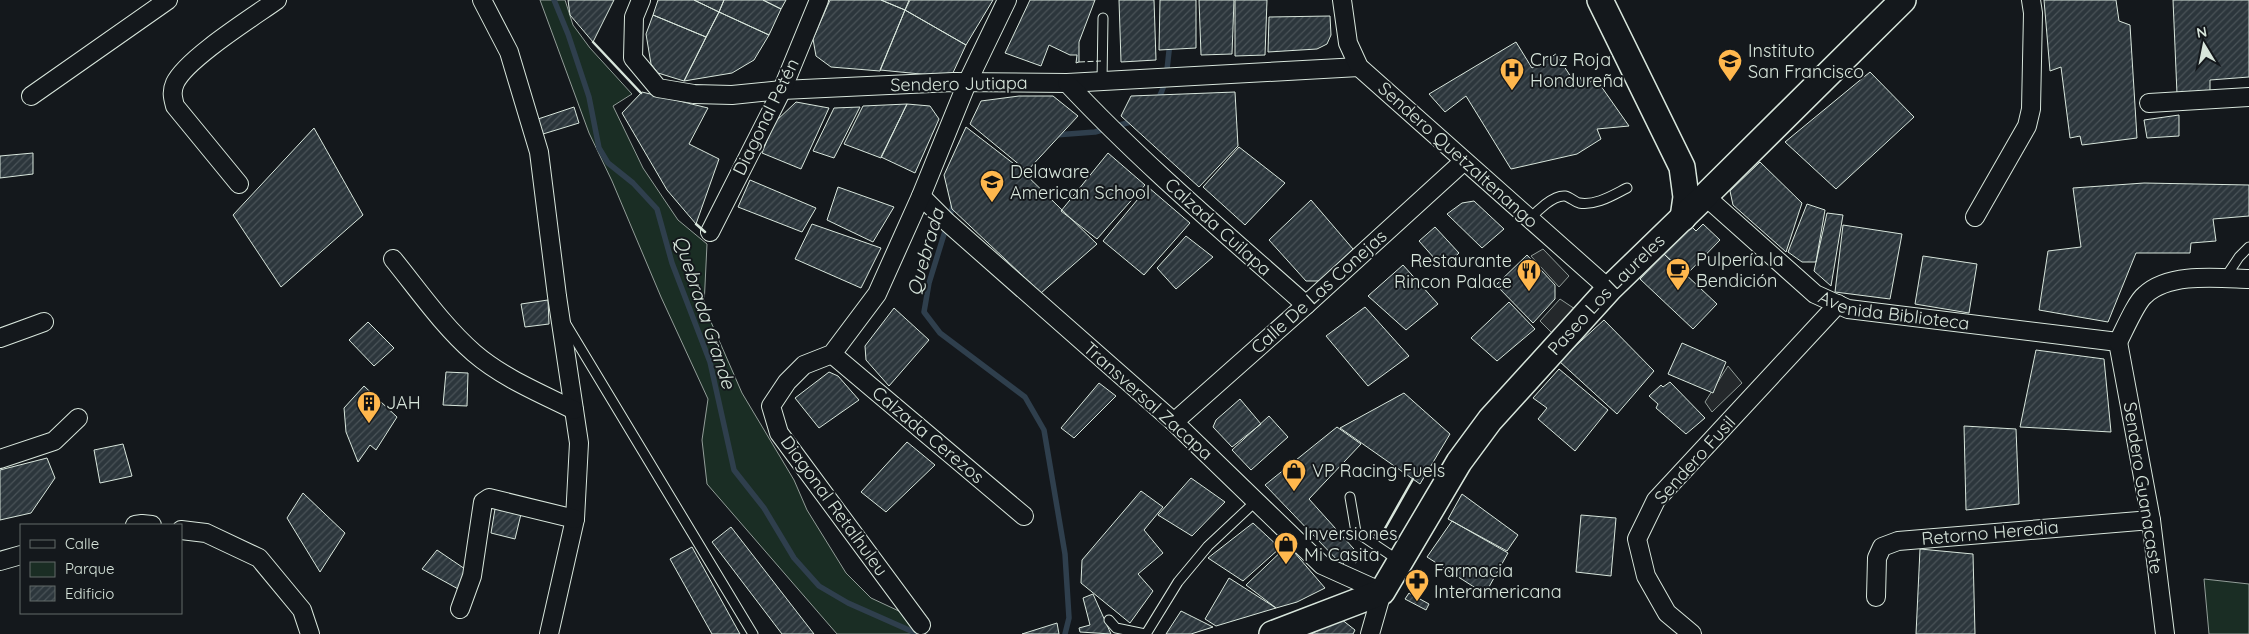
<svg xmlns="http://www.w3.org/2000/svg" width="2249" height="634" font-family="Quicksand,sans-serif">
	<defs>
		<pattern id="building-hatch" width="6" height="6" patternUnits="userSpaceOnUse" patternTransform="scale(1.25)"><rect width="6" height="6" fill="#2c363c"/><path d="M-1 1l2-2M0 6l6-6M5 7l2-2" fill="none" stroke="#4a5358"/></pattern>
	</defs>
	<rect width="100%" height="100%" fill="#14181c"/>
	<!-- green -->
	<path fill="#1a2d24" stroke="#939e99" d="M540 0H565L573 25 590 48 632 94 613 106 643 168 678 220 707 244 704 306 742 393 794 480 807 510 846 573 871 598 901 612 922 634H837L707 484 702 440 708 399 661 297 612 181 589 133Z
		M2204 579 2249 584V634H2209Z"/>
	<!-- parking -->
	<path fill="#24282b" stroke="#939e99" d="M1543 249 1569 276 1559 287 1531 256Z
		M1560 299 1575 309 1552 333 1540 321Z
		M1728 366 1742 383 1712 412 1705 402Z"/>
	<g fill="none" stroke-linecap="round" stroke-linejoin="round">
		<!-- stream -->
		<path stroke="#2f3f4d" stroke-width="5.5" d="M554 0 568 34 589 97 599 148 608 163 633 183 657 209 672 263 710 362 734 470 764 508 794 558 819 586 848 603 918 634
			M1157 100C1168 85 1167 62 1170 44
			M1055 135 1095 132 1134 121
			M954 202 929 283 924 312 940 333 1025 397 1044 430 1065 554 1069 618 1065 634"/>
	</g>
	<!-- building -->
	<path fill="url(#building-hatch)" stroke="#d8e6dc" d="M568 0H614L593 42 570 15Z
		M658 0H694L719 12 706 37 653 15Z
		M694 0H724L719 12Z
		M724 0H763L781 9 769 35 719 12Z
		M763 0H786L781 9Z
		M830 0H881L905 10 880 71 831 67 816 56 813 39Z
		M881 0H909L905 10Z
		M910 0H993L966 45 905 10Z
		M1030 0H1095L1079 42V62L1076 63 1077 55H1070L1049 45 1041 66 1005 53Z
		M1119 0H1154L1156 60 1121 62Z
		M1160 0H1196V48L1159 50Z
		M1199 0H1234L1232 54 1201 55Z
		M1235 0H1267L1265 55 1235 56Z
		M2044 0H2116L2119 21 2130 25 2137 138 2082 145 2080 136 2070 138 2061 67 2050 71Z
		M2173 0H2249V77L2210 80V92L2177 94Z
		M905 10 966 45 951 77 880 70Z
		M719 12 769 35 754 60 732 73 684 81Z
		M653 15 706 37 684 81 658 73 651 64 646 34Z
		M1330 16 1331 35 1327 44 1317 49 1268 52 1269 17Z
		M1516 42 1532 68 1556 54 1573 80 1580 77 1584 85 1596 79 1629 126 1597 129 1601 139 1577 154 1511 169 1466 96 1445 112 1429 94Z
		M1870 72 1914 117 1836 189 1785 142Z
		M642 92 708 108 689 144 719 159 696 224 667 190 622 113Z
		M1235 92 1238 146 1199 187 1121 116 1131 96Z
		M1019 96H1053L1078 116 1027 171 970 124 981 101Z
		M796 102 829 108 801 169 762 153 774 123Z
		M907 104 881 158 844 144 863 106Z
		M907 104 930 106 939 119 915 173 881 157Z
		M574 107 579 123 543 134 538 119Z
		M860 107 834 158 813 151 834 108Z
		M2179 115V136L2147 138 2144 120Z
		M966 127 1018 167 1097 244 1041 293 952 209 944 175Z
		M314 128 363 215 281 287 233 215Z
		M1239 147 1285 183 1245 225 1203 187Z
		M33 153V174L0 178V156Z
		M1108 153 1145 185 1097 239 1061 211Z
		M1760 162 1802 203 1786 252 1733 205 1730 191Z
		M750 180 816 208 802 232 738 207Z
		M2144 183 2249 185V216L2213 219 2216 241 2191 243 2190 253H2136L2108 322 2039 310 2048 251 2081 247 2073 188Z
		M838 187 894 207 873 242 827 220Z
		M1148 187 1190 223 1144 275 1103 241Z
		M1311 200 1353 249 1320 281H1306L1269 240Z
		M1474 201 1504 229 1482 248 1447 214 1462 203Z
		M1807 204 1825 210 1816 262H1802L1788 252Z
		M1827 213 1843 215 1831 286 1814 271Z
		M812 224 881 248 861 288 795 259Z
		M1703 224 1720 240 1686 275 1664 254 1691 226 1696 231Z
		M1843 225 1902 234 1890 299 1835 292Z
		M1435 227 1459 253 1443 268 1419 241Z
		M1186 236 1213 257 1176 289 1157 268Z
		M1664 254 1717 304 1693 329 1640 279Z
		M1527 255 1555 285V299L1533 323 1496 285Z
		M1923 256 1977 264 1969 313 1915 304Z
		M1403 265 1438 304 1406 330 1368 296Z
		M548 300 549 324 525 327 521 304Z
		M1509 302 1535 329 1497 361 1471 338Z
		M1365 307 1409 356 1368 386 1326 336Z
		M894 308 929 340 889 386 866 360 865 346Z
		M1604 320 1654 371 1617 414 1559 361Z
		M368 322 394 348 374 366 349 340Z
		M1682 343 1726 362 1713 393 1668 374Z
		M2036 350 2104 359 2111 432 2020 427Z
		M1559 369 1608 410 1575 451 1538 419 1547 408 1533 398Z
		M446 372 468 373 467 406 443 405Z
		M829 372 838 376 859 400 819 428 795 398Z
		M1670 382 1705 418 1686 434 1656 408 1658 404 1649 396 1661 385 1663 387Z
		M1099 383 1116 396 1074 438 1061 428Z
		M364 386 397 417 376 450 370 445 358 462 346 432 344 408Z
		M1404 393 1450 434 1420 484 1340 428Z
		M1240 399 1261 424 1232 447 1213 427 1216 420Z
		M1269 416 1288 437 1251 470 1232 450Z
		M1964 426 2016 429 2019 504 1966 510Z
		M1337 427 1361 444 1309 499 1362 558 1355 563 1349 557 1342 565 1265 485Z
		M907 442 935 465 886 512 861 492Z
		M123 444 132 476 100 483 94 450Z
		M47 458 55 478 31 513 0 520V470Z
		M1191 478 1225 502 1192 536 1158 515Z
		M1141 491 1163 507 1144 530 1163 553 1138 574 1153 591 1130 623 1081 583 1082 560Z
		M303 493 345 533 320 572 287 518Z
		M1462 494 1518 535 1507 551 1448 519Z
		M495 509 521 514 515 539 491 533Z
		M1581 515 1616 518 1611 576 1576 572Z
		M1452 521 1508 553 1485 594 1427 557Z
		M1253 523 1280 548 1243 581 1208 558Z
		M731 527 814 634H782L712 542Z
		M1288 545 1325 588 1297 602 1276 608 1246 585Z
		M692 547 740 634H712L670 559Z
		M1920 549 1973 554 1975 634H1916Z
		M437 550 468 571 460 590 422 569Z
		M1229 578 1276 608 1216 626 1205 619Z
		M1409 593 1429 604 1426 610 1405 599Z
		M1093 594 1111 634 1080 632 1079 628 1090 625 1083 598Z
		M1181 611 1213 627 1191 634H1166Z
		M1341 619 1355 630 1353 634H1311Z
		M1057 623 1059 634H1022Z"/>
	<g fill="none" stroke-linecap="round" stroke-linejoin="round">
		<defs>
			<path id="lane" d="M1102 81 1103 18
				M1530 219C1537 211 1553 195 1565 196 1570 197 1575 202 1579 203 1596 206 1613 195 1627 188
				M2225 278 2239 257 2249 247
				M566 324 753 634
				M1350 497 1356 532 1398 560
				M1109 620 1116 628 1145 634
				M1146 634 1178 582 1208 546 1255 502"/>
			<g id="street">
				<path d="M482 0 509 52 539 152 557 296 579 443 575 519 549 634"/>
				<path d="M641 0 634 17 633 58 658 88 694 94 732 95 782 90 953 82 1067 83 1359 67"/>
				<path d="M1342 0 1348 43 1359 67 1609 289"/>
				<path d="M1067 83C1142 163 1225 233 1306 305"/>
				<path d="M31 96 168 0"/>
				<path d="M2149 103 2249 97"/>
				<path d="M239 184 175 106C173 98 171 92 175 83 186 59 253 17 277 0"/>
				<path d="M921 196 947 222 1174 422 1322 565 1382 592 1370 634"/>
				<path id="s1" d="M1705 196 1815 294 1848 309 2118 342"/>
				<path d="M1975 217 2027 126 2031 109 2033 13 2031 0"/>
				<path d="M710 232 782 90 819 0"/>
				<path d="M393 259C419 291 443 326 474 353 503 378 540 393 574 410"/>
				<path d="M0 338 44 322"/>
				<path d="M2118 342 2151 520 2165 634"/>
				<path d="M2118 342C2124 331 2136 302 2145 295 2169 272 2219 278 2249 279"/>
				<path d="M832 354 1024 516"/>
				<path d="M1174 422 1306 305 1464 161"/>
				<path d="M0 459 54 441 78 418"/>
				<path d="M135 525 142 524 152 525"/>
				<path d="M181 530 206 533 259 558 302 610 310 634"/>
				<path d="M0 561 21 555"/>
				<path d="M1876 597 1877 558 1882 547 1898 541 2151 520"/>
				<path d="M460 609 472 576 483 502 489 498 575 519"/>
				<path d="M921 625 779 433 771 406 787 382 804 365 832 354 877 294 921 196 967 83 1007 0"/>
				<path d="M1692 634 1667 613 1646 576 1637 539 1656 500 1838 304"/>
			</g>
			<g id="secondary">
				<path d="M1600 0 1682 167 1686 197 1683 218"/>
				<path id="s2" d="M1272 634 1382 592 1459 462 1490 420 1609 289 1705 196 1903 0"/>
			</g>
		</defs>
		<!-- lane casing -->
		<use href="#lane" stroke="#d8e6dc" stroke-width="11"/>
		<!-- street casing -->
		<use href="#street" stroke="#d8e6dc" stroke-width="20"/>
		<!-- secondary casing -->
		<use href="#secondary" stroke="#d8e6dc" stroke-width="28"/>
		<!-- lane -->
		<use href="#lane" stroke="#14181c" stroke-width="9"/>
		<!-- street -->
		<use href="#street" stroke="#14181c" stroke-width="18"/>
		<!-- secondary -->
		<use href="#secondary" stroke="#14181c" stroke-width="25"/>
		<!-- fence -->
		<path stroke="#d8e6dc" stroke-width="1" stroke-dasharray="6 2.5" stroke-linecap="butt" d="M1079 62 1101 61"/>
		<!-- wall -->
		<path stroke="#d8e6dc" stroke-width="2.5" d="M593 42 641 93
			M696 224 705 232
			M1375 535 1383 532 1413 479"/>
	</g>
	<!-- icons -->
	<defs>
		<symbol id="school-pin" viewBox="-11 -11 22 30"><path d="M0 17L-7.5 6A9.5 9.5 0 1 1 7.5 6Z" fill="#ffb74d" stroke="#14181c"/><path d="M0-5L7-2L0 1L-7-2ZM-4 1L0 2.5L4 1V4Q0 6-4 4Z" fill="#111"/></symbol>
		<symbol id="hospital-pin" viewBox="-11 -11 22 30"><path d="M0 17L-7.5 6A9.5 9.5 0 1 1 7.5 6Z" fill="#ffb74d" stroke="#14181c"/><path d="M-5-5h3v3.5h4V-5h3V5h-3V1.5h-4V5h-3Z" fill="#111"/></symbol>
		<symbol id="cafe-pin" viewBox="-11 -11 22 30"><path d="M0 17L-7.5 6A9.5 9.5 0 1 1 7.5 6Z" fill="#ffb74d" stroke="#14181c"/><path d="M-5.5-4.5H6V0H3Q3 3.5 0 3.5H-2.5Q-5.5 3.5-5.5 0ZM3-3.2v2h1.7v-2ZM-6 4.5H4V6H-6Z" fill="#111"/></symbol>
		<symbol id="restaurant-pin" viewBox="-11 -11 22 30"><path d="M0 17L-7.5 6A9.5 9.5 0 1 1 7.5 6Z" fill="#ffb74d" stroke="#14181c"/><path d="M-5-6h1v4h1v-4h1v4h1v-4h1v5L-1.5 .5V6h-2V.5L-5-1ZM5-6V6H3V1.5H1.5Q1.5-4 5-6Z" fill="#111"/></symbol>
		<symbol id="building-pin" viewBox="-11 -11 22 30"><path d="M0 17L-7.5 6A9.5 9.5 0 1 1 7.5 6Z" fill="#ffb74d" stroke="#14181c"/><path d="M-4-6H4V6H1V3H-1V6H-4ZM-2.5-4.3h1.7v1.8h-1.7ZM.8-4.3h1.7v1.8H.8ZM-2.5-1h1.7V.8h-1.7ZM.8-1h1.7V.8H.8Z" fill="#111"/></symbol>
		<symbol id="shop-pin" viewBox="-11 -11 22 30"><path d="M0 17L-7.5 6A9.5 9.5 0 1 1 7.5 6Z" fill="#ffb74d" stroke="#14181c"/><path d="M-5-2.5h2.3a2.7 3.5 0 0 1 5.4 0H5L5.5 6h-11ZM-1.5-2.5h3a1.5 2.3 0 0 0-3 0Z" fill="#111"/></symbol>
		<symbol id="pharmacy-pin" viewBox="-11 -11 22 30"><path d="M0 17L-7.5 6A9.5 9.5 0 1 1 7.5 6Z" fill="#ffb74d" stroke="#14181c"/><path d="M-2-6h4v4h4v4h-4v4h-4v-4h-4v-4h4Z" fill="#111"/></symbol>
	</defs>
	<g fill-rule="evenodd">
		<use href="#school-pin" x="1716" y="47" width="28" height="38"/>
		<use href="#hospital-pin" x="1498" y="56" width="28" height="38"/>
		<use href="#school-pin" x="978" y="168" width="28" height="38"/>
		<use href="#cafe-pin" x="1664" y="256" width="28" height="38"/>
		<use href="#restaurant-pin" x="1515" y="257" width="28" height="38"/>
		<use href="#building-pin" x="355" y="389" width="28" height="38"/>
		<use href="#shop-pin" x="1280" y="457" width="28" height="38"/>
		<use href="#shop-pin" x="1272" y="530" width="28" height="38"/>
		<use href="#pharmacy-pin" x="1403" y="567" width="28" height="38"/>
	</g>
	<g text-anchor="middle" stroke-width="4" stroke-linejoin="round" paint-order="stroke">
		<!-- poi labels -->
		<g font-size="18" fill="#d8e6dc" stroke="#14181c" text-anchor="start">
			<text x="1748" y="57">Instituto<tspan x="1748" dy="21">San Francisco</tspan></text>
			<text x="1530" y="66">Cruz Roja<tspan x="1530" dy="21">Hondureña</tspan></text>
			<text x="1010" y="178">Delaware<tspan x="1010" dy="21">American School</tspan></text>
			<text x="1696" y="266">Pulpería la<tspan x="1696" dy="21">Bendición</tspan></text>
			<text x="1512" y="267" text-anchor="end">Restaurante<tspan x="1512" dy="21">Rincon Palace</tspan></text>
			<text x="386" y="409">JAH</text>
			<text x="1312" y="477">VP Racing Fuels</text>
			<text x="1304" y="540">Inversiones<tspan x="1304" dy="21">Mi Casita</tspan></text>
			<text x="1434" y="577">Farmacia<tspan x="1434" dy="21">Interamericana</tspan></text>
		</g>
		<!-- street labels -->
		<g font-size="18" fill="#d8e6dc" stroke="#14181c">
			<text transform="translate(959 84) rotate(-1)" y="6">Sendero Jutiapa</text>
			<text transform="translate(766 117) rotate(-64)" y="6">Diagonal Petén</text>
			<text transform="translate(1458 155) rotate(42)" y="6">Sendero Quetzaltenango</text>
			<text transform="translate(1218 227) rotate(42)" y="6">Calzada Cuilapa</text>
			<text transform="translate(1319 292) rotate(-42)" y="6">Calle De Las Conejas</text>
			<text dy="6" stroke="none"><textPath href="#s2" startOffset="492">Paseo Los Laureles</textPath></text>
			<text dy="6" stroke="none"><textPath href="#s1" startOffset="229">Avenida Biblioteca</textPath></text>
			<text transform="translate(1148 401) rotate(42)" y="6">Transversal Zacapa</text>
			<text transform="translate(928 435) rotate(40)" y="6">Calzada Cerezos</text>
			<text transform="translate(1695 460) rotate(-48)" y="6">Sendero Fusil</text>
			<text transform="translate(2143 488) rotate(81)" y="6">Sendero Guanacaste</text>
			<text transform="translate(834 506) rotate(54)" y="6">Diagonal Retalhuleu</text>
			<text transform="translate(1990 533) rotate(-5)" y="6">Retorno Heredia</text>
		</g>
		<!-- water labels -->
		<g font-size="19" font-style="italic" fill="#d8e6dc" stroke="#14181c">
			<text transform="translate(925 252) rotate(-74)" y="7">Quebrada</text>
			<text transform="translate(705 312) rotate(72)" y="7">Quebrada Grande</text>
		</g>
	</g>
	<!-- legend -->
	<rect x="20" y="524" width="162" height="90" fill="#14181c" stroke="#626a69"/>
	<rect x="30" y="540" width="25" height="8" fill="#14181c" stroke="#626a69"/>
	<text x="65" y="549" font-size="15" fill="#d8e6dc">Calle</text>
	<rect x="30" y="562" width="25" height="15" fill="#1a2d24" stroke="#626a69"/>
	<text x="65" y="574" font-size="15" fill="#d8e6dc">Parque</text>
	<rect x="30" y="586" width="25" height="15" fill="url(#building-hatch)" stroke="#626a69"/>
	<text x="65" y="599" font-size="15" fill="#d8e6dc">Edificio</text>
	<!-- north arrow -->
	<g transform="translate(2204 45) rotate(350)" stroke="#14181c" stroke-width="4" paint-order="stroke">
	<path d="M0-4L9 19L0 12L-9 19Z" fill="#d8e6dc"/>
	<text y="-8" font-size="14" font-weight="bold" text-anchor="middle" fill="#d8e6dc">N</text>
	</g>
</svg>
